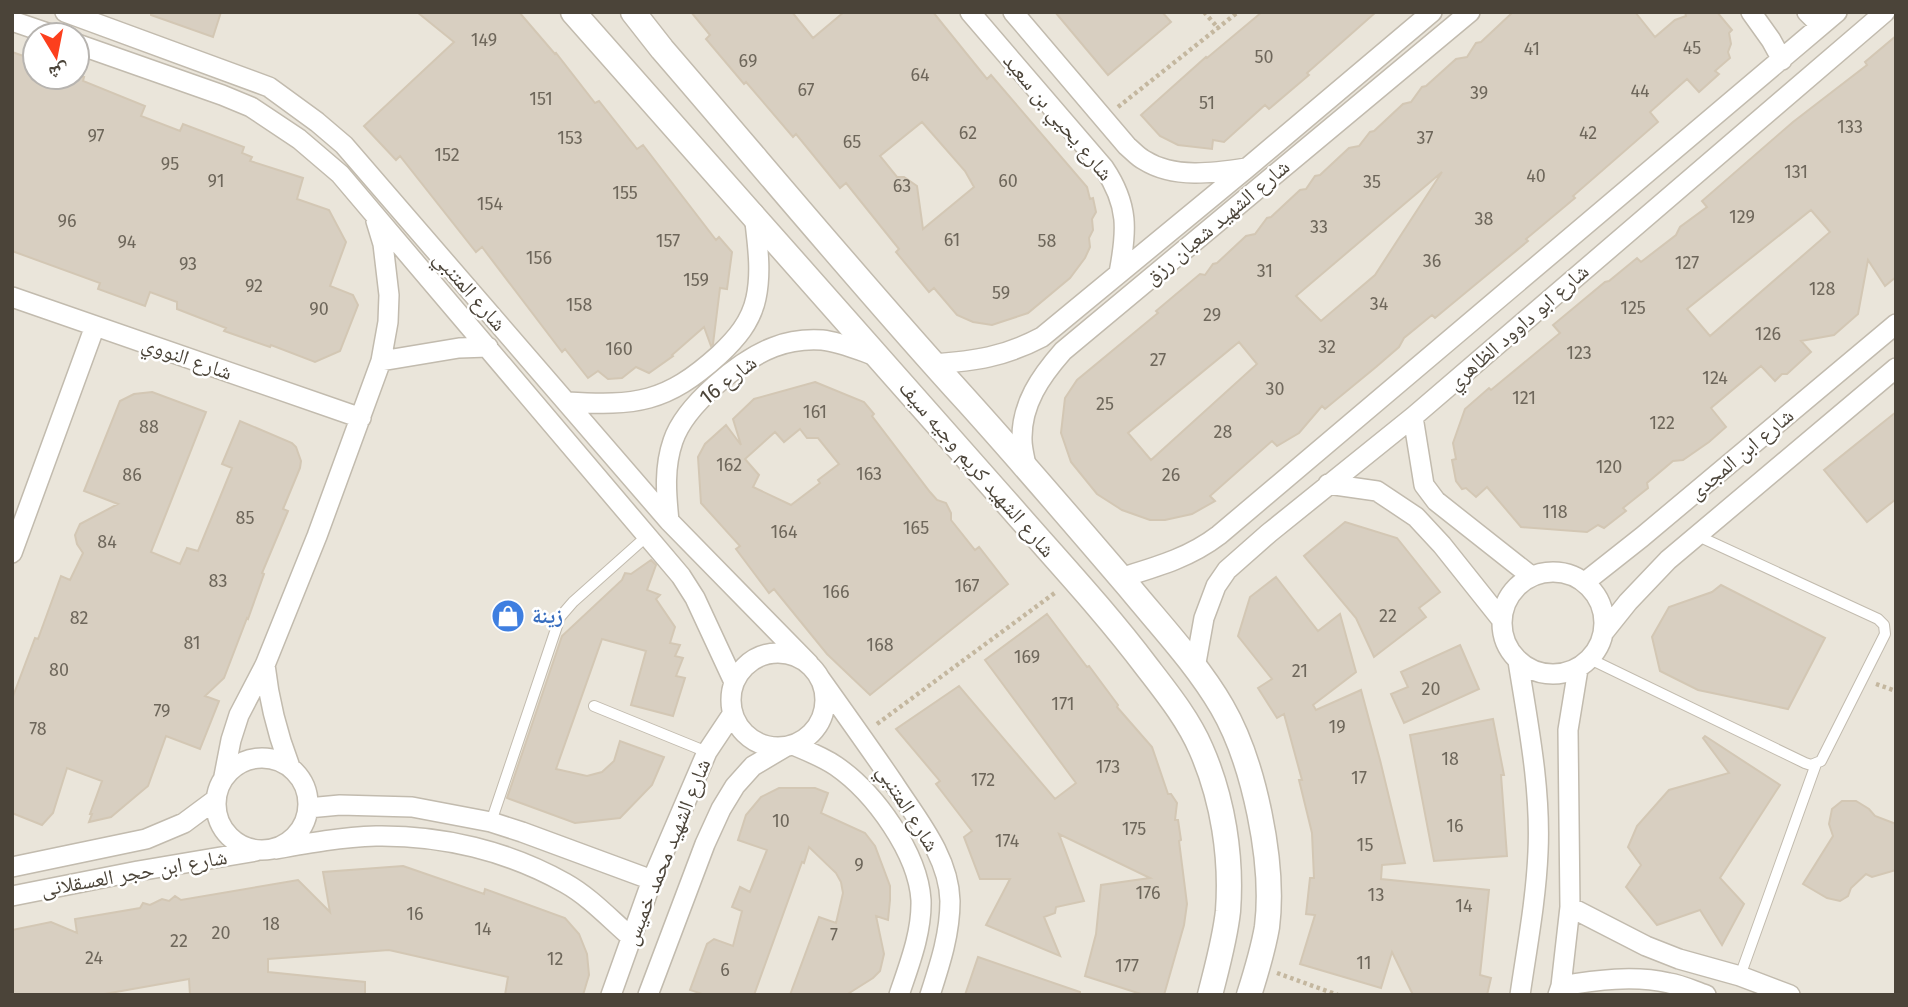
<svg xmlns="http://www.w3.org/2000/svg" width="1908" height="1007" font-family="'Fira Sans','Noto Naskh Arabic',sans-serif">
	<rect width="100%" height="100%" fill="#f6f3ec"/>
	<!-- residential -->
	<path fill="#eae5da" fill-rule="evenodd" d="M12 12H1896V995H12ZM35 35H77V77H35Z"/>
	<!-- building -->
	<path fill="#d8cfc1" stroke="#d3c7b4" stroke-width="2" fill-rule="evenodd" d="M151 12H221L213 37 151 15Z
		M417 12H519L555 54 556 53 595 103 599 101 637 149 643 145 716 240 719 237 732 252 727 289 720 288 713 344 711 346 704 327 672 355 673 356 649 373 636 367 622 378 608 379 598 371 588 378 565 349 562 352 482 247 476 252 400 156 396 160 364 126 454 42Z
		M691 12H792L813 38 844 12H933L987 79 991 75 1087 187 1090 199 1093 198 1096 212 1092 219 1093 230 1089 238 1090 247 1085 258 1070 278 1028 313 992 325 973 322 957 315 934 288 929 292 896 252 899 249 846 183 840 188 796 134 793 137 746 82 744 84 706 39 710 35ZM922 122 965 171 974 187 923 229 917 186 904 177H897L880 156Z
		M1055 12H1162L1171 22 1108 75Z
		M1262 12H1376L1307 73 1309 75 1269 109 1265 105 1224 142 1213 140 1212 149 1178 145 1160 136 1141 115 1206 57 1207 58Z
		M1513 12H1635L1655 37 1675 20 1686 16 1685 12H1717L1732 30 1729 33 1731 44 1728 52 1730 58 1715 71 1719 74 1699 92 1687 79 1650 112 1658 122 1573 196 1575 198 1526 239 1528 241 1435 318 1432 315 1404 338 1399 347 1376 367 1325 409 1322 406 1299 433 1277 446 1272 441 1210 496 1215 501 1192 514 1165 520H1150L1122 510 1097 494 1071 462 1061 433 1065 398 1077 380 1158 313 1156 311 1200 274 1205 275 1213 264 1217 263 1246 236 1255 234 1267 218 1271 217 1300 190 1306 189 1315 176 1320 175 1349 148 1359 146 1370 132 1374 131 1403 104 1411 102 1422 87 1426 86 1456 59 1467 57 1476 43 1481 42ZM1442 172 1375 275 1321 321 1296 296ZM1239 342 1257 364 1151 460 1128 433Z
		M1896 36V277L1885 286 1868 260 1858 314 1834 335 1801 341 1811 352 1787 374H1782L1775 381 1761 366 1711 408 1726 427 1709 442 1683 460 1673 461 1647 483 1648 488 1623 508 1626 511 1604 528 1598 525 1587 532 1521 527 1487 487 1476 497 1466 488 1462 489 1456 481 1452 460 1456 459 1453 443 1465 409 1489 388 1491 390 1560 333 1553 325 1605 282 1609 281 1637 258 1641 262 1676 235 1680 227 1707 207 1702 201 1793 122 1867 65 1865 62ZM1811 210 1830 232 1710 336 1687 309Z
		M12 52 35 60V77H84L83 81 145 106 141 116 180 131 183 124 244 147 242 153 252 157 250 161 303 178 297 199 329 210 346 242 330 286 353 295 358 305 340 351 315 362 271 345 270 347 224 331 226 328 177 309V302L150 292 145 306 98 289 100 283 12 251Z
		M815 382 864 402 874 414 872 416 930 492 937 500 946 503 951 513V520L975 550 979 547 1008 584 870 695 827 654 774 589 769 593 736 549 740 546 701 503 698 457 705 444 726 425 741 445 733 419 754 399ZM800 429 807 438H818L839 464 818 480 820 483 791 505 753 487 759 475 745 459 775 432 784 442Z
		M152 392 206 412 151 552 180 564 187 548 198 551 232 468 222 464 240 421 292 443 296 447 301 461 300 468 283 509 288 511 262 573 264 574 248 619 247 618 224 678 205 696 219 701 200 749 166 736 148 786 111 817 89 822 92 814H90L102 781 67 768 53 813 42 825 12 813V699L35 638 38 639 61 576 70 580 83 553 77 544 75 535 80 524 118 504 84 491 120 401 134 394Z
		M1896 412V499L1867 522 1824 470Z
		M1345 522 1397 538 1440 592 1419 608 1426 617 1374 657 1356 618 1304 556Z
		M651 560 656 565 647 590 660 595 656 599 675 627 670 643 680 645 675 656 683 658 676 676 685 678 673 716 631 705 646 651 602 639 556 769 587 776 602 772 614 761 620 741 664 757 652 785 620 818 575 823 507 798 562 636 622 580 625 573 631 574Z
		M1276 577 1318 631 1340 614 1356 672 1313 705 1316 710 1361 690 1380 760 1405 863 1382 865 1381 879 1489 890 1480 975 1491 978 1487 995H1413L1392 952 1381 988 1300 964 1315 915 1306 914 1310 878H1314L1312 833 1299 780H1302L1284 714 1277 718 1258 688 1272 679 1238 636 1250 597Z
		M1721 585 1825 638 1788 709 1698 690 1660 671 1652 637 1669 607 1712 592Z
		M1047 614 1087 667 1089 666 1118 705 1117 707 1152 747 1168 794H1171L1177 803 1175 820H1178L1181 840 1179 841 1187 904 1184 925 1164 995H1144L1085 976 1096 934 1101 885 1150 878 1059 834 1084 901 1056 907 1055 913 1044 917 1060 956 986 925 1010 879H980L964 837 972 831 936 784 940 781 896 729 959 686 1055 799 1076 783 985 660Z
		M1460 645 1479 689 1404 723 1391 694 1408 687 1401 672Z
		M1493 719 1504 775H1501L1507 856 1434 861 1410 735Z
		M1705 736 1780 785 1720 878 1744 904 1722 945 1700 910 1657 925 1626 887 1641 865 1628 847 1637 826 1669 790 1729 773 1703 738Z
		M779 788H815L828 793 821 813 865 833 875 846 890 886V900L888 920 876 916 884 954 880 971 873 978 846 995H790L819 917 836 923 843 893 841 882 836 873 809 847 804 863 802 862 754 995H705L690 990 707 944 714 939 733 946 742 911 732 907 740 887 750 892 767 850 738 840 746 815 761 797Z
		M1842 801H1856L1869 809 1875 816 1896 824V870L1872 877 1866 874 1851 888 1848 896 1840 901 1827 898 1803 884 1833 836 1829 824 1832 809Z
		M403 866 484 894 485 889 565 918 579 934 587 954 589 975 583 995H505L508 977 389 950 268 959V972L365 982V995H190L189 979 99 995H12V930L51 922 77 933 75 919 140 908 143 903 150 905 162 899 169 901 175 896 181 900 298 880 330 912 323 872Z
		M978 957 1080 992V995H965Z"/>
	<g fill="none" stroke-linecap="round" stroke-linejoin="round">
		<defs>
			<path id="service" d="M1590 659 1805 763 1811 765 1821 761 1885 634 1884 625 1878 619 1698 536
				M594 706 707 752
				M491 822 560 617 573 602 647 536
				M1740 976 1816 764"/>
			<path id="minor" d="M65 12 269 87 317 122 344 145 669 521 809 664
				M970 12 1104 168C1129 205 1127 231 1119 273
				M1013 12 1127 146C1133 151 1138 157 1144 160 1174 179 1214 173 1246 168
				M1751 12 1771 40 1782 60
				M1807 12 1820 25
				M12 21 53 35
				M77 44 222 95 251 107 299 139 340 174 681 576 695 598 734 682
				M12 297 361 418
				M381 361 459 348 488 347
				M933 364C975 361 1004 357 1042 337L1247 168 1432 12
				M567 402C636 406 666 403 719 355 736 339 751 322 756 298 762 270 757 242 754 213
				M1413 417 1424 485 1436 501 1531 576
				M1026 467C1025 458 1022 449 1022 440 1021 404 1041 376 1063 351L1470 12
				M1328 484 1377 491 1416 517 1442 545 1501 619
				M669 521C666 493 664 467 673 441 685 405 740 360 774 347 789 341 806 339 822 340 841 342 861 351 879 357
				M12 553 95 326
				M1502 623a51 51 0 1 1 102 0a51 51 0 1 1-102 0Z
				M1120 578C1156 567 1189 558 1219 535L1837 12
				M1585 582 1642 537 1896 324
				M1604 632 1628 602 1668 560 1896 368
				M731 700a47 47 0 1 1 94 0a47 47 0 1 1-94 0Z
				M1518 661C1528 724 1541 788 1538 852 1536 900 1527 947 1520 995
				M265 665C269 701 277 733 290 767
				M1195 668 1204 618 1216 586 1227 570 1269 533 1413 417 1885 12
				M819 677C844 712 869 747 893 782 916 818 949 856 950 901 950 934 940 964 930 995
				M793 745C807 751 823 757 836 766 875 793 918 853 921 900 922 933 909 965 899 995
				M216 804a46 46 0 1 1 92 0a46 46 0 1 1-92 0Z
				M224 776 231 740 239 715 265 665 317 536 381 361 388 322 389 295 383 244 376 221
				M308 808 340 805 412 807 491 822 522 832 652 880
				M276 849C309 843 342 837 376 836 442 835 508 851 565 883 590 897 610 919 631 937
				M12 867 146 839 184 823 215 800
				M12 896 138 871 256 851
				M1570 907 1646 946 1679 959 1740 976 1790 995
				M1561 986C1596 980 1634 975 1669 983 1682 985 1694 991 1706 995
				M611 995 652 880 707 752 733 713
				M648 995 705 844 721 809 735 786 753 766 785 747
				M1558 995 1561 986 1570 907 1568 730 1578 669"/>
			<path id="tertiary" d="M573 12C719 175 864 339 1008 504 1055 558 1104 610 1147 667 1167 693 1188 719 1201 749 1223 799 1232 857 1228 911 1225 939 1217 967 1210 995
				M633 12 662 49C764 167 863 287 968 402 1023 463 1076 525 1129 587 1161 626 1197 664 1222 707 1254 762 1275 863 1267 927 1263 950 1256 973 1249 995"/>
		</defs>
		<!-- service casing -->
		<use href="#service" stroke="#c2bbae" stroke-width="12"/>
		<!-- minor casing -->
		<use href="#minor" stroke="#c2bbae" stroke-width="22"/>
		<!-- tertiary casing -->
		<use href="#tertiary" stroke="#c2bbae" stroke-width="27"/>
		<!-- path -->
		<path stroke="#c4b79f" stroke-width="4.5" stroke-dasharray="3.5 3.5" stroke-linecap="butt" d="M1204 12 1219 29
			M1118 107 1238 12
			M1876 684 1896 691
			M877 724 1056 592
			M1277 973 1338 995"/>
		<!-- service -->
		<use href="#service" stroke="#fff" stroke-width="10"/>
		<!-- minor -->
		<use href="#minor" stroke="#fff" stroke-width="19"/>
		<!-- tertiary -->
		<use href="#tertiary" stroke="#fff" stroke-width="24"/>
	</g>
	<!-- icons -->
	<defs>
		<symbol id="shop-disc" viewBox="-11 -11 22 22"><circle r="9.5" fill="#3f7fe0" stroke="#fff"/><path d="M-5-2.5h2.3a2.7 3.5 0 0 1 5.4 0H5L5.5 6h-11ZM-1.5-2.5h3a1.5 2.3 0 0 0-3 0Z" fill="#fff"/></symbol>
	</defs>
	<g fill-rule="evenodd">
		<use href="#shop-disc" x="489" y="597" width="38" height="38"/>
	</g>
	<g text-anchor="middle" stroke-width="5" stroke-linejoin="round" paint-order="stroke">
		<!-- number labels -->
		<g font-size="18" fill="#6e675b">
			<text x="484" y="46">149</text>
			<text x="1692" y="54">45</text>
			<text x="1532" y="55">41</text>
			<text x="1264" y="63">50</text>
			<text x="748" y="67">69</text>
			<text x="920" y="81">64</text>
			<text x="806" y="96">67</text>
			<text x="1640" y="97">44</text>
			<text x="1479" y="99">39</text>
			<text x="541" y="105">151</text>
			<text x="1207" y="109">51</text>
			<text x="1850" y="133">133</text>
			<text x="968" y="139">62</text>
			<text x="1588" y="139">42</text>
			<text x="96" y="142">97</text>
			<text x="570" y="144">153</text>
			<text x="1425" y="144">37</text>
			<text x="852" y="148">65</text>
			<text x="447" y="161">152</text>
			<text x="170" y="170">95</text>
			<text x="1796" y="178">131</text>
			<text x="1536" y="182">40</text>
			<text x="216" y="187">91</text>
			<text x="1008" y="187">60</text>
			<text x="1372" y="188">35</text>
			<text x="902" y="192">63</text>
			<text x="625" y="199">155</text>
			<text x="490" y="210">154</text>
			<text x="1742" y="223">129</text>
			<text x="1484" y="225">38</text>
			<text x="67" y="227">96</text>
			<text x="1319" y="233">33</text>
			<text x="952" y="246">61</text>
			<text x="668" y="247">157</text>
			<text x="1047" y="247">58</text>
			<text x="127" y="248">94</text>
			<text x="539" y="264">156</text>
			<text x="1432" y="267">36</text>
			<text x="1687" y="269">127</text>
			<text x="188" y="270">93</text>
			<text x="1265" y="277">31</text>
			<text x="696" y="286">159</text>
			<text x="254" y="292">92</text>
			<text x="1822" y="295">128</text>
			<text x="1001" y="299">59</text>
			<text x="1379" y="310">34</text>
			<text x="579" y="311">158</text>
			<text x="1633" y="314">125</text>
			<text x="319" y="315">90</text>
			<text x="1212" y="321">29</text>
			<text x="1768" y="340">126</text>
			<text x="1327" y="353">32</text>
			<text x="619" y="355">160</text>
			<text x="1579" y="359">123</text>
			<text x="1158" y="366">27</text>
			<text x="1715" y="384">124</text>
			<text x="1275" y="395">30</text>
			<text x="1524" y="404">121</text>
			<text x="1105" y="410">25</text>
			<text x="815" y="418">161</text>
			<text x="1662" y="429">122</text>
			<text x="149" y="433">88</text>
			<text x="1223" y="438">28</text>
			<text x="729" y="471">162</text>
			<text x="1609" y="473">120</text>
			<text x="869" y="480">163</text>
			<text x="132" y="481">86</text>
			<text x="1171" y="481">26</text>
			<text x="1555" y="518">118</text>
			<text x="245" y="524">85</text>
			<text x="916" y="534">165</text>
			<text x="784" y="538">164</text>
			<text x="107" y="548">84</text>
			<text x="218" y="587">83</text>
			<text x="967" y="592">167</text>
			<text x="836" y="598">166</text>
			<text x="1388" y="622">22</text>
			<text x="79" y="624">82</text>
			<text x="192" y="649">81</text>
			<text x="880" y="651">168</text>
			<text x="1027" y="663">169</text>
			<text x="59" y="676">80</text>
			<text x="1300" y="677">21</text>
			<text x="1431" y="695">20</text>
			<text x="1063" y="710">171</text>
			<text x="162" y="717">79</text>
			<text x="1337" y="733">19</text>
			<text x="38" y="735">78</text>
			<text x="1450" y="765">18</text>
			<text x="1108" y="773">173</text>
			<text x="1359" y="784">17</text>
			<text x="983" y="786">172</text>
			<text x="781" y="827">10</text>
			<text x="1455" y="832">16</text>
			<text x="1134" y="835">175</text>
			<text x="1007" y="847">174</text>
			<text x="1365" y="851">15</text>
			<text x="859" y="871">9</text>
			<text x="1148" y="899">176</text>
			<text x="1376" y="901">13</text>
			<text x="1464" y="912">14</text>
			<text x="415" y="920">16</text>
			<text x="271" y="930">18</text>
			<text x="483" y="935">14</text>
			<text x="221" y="939">20</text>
			<text x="834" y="941">7</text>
			<text x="179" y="947">22</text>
			<text x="94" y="964">24</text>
			<text x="555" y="965">12</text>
			<text x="1364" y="969">11</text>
			<text x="1127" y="972">177</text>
			<text x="725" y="976">6</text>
		</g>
		<!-- street labels -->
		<g font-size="21" fill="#4b4439" stroke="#fff">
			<text transform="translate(1058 117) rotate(50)" y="7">شارع يحيي بن سعيد</text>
			<text transform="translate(1217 222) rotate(-40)" y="7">شارع الشهيد شعبان رزق</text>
			<text transform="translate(470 291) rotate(49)" y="7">شارع المتنبي</text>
			<text transform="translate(1518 327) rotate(-41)" y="7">شارع ابو داوود الظاهري</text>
			<text transform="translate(187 358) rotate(19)" y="7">شارع النووي</text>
			<text transform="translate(728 380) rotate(-38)" y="7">شارع 16</text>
			<text transform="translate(1741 454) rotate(-40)" y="7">شارع ابن المجدى</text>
			<text transform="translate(977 469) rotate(49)" y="7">شارع الشهيد كريم وجيه سيف</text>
			<text transform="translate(908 808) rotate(58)" y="7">شارع المتنبي</text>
			<text transform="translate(667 852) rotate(-68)" y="7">شارع الشهيد محمد خميس</text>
			<text transform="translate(134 873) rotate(-10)" y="7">شارع ابن حجر العسقلانى</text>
		</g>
		<!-- shop labels -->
		<g font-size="21" font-weight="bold" fill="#366cbe" stroke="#fff" text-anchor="start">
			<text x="532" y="623">زينة</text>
		</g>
	</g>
	<!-- border -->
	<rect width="1908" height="1007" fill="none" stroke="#4b4439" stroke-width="28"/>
	<!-- north arrow -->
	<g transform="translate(56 56) rotate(170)"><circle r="33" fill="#ffffff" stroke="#b7b4b0" stroke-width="2"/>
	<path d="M0-5L12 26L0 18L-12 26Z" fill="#fc3f1d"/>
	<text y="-10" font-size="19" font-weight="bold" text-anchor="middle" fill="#4b4439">ش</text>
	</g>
</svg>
